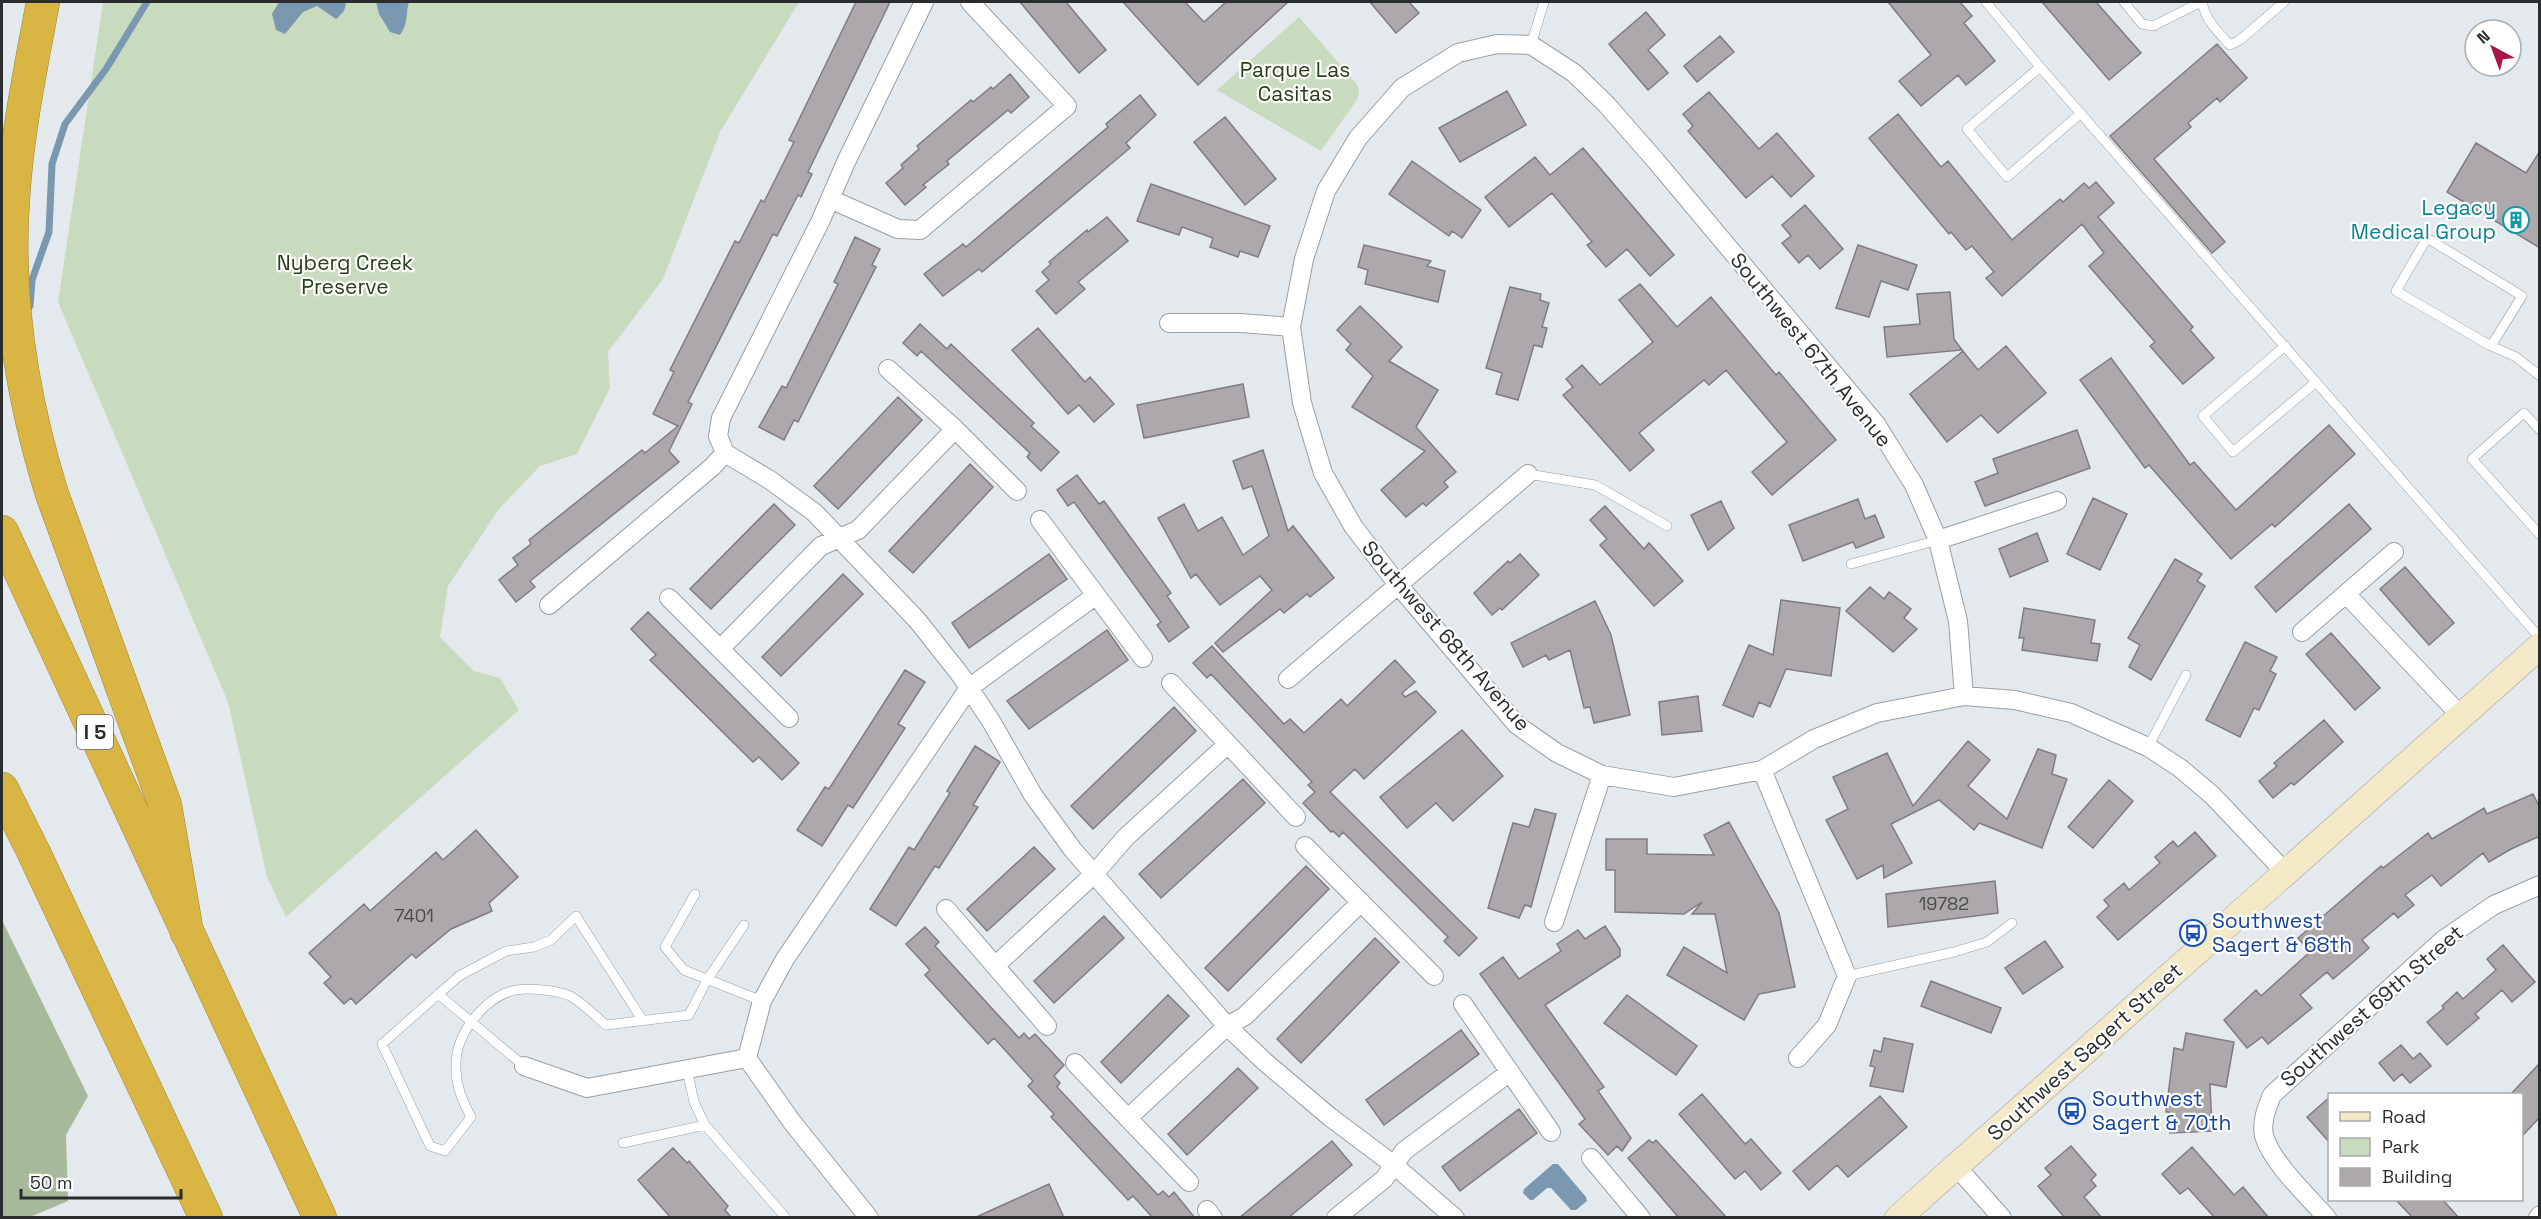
<svg xmlns="http://www.w3.org/2000/svg" width="2541" height="1219" font-family="'Space Grotesk',sans-serif">
	<rect width="100%" height="100%" fill="#e4e9ed"/>
	<!-- green -->
	<path fill="#c8dbbe" d="M103 2H799L720 132 663 279 608 352 610 388 577 454 540 466 499 509 448 586 440 637 474 671 500 678 519 710 286 917 267 877 228 702 58 302Z
		M1299 17 1356 83 1359 89 1358 98 1321 151 1217 90Z"/>
	<!-- forest -->
	<path fill="#a6ba9b" d="M2 920 88 1096 66 1135 68 1201 30 1217H2Z"/>
	<!-- water -->
	<path fill="#7a98b0" d="M279 2H346C346 10 342 14 336 19L317 6 303 12 285 34 276 30 272 14Z
		M376 2H409C405 15 409 23 400 35L390 32 379 14Z
		M1553 1164H1558L1586 1197 1587 1201 1576 1210H1571L1551 1188H1547L1533 1200H1530L1523 1193 1524 1189Z"/>
	<g fill="none" stroke-linecap="round" stroke-linejoin="round">
		<!-- stream -->
		<path stroke="#7a98b0" stroke-width="7" d="M27 311 30 306 32 280 49 232 52 164 65 124 106 69 147 2"/>
	</g>
	<!-- building -->
	<path fill="#aca8ac" stroke="#807c80" stroke-width="1.5" d="M856 2H890L808 172 812 174 801 197 798 195 777 236 773 234 688 402 692 404 669 451 679 462 530 581 535 587 516 602 499 580 518 565 513 558 531 544 529 540 642 450 645 453 678 426 653 414 674 372 670 370 735 241 739 243 761 200 764 202 794 142 789 140Z
		M1020 2H1066L1106 50 1079 73Z
		M1123 2H1185L1204 22 1226 2H1288L1198 85Z
		M1370 2H1409L1419 13 1396 33Z
		M1888 2H1960L1972 16 1964 23 1995 61 1966 85 1958 75 1921 106 1899 81 1931 55Z
		M2042 2H2096L2141 53 2109 80Z
		M1646 12 1665 35 1648 50 1668 73 1648 90 1609 44Z
		M1720 36 1734 52 1697 82 1684 66Z
		M2217 44 2247 78 2220 102 2217 98 2188 123 2191 127 2154 159 2225 242 2212 253 2110 136Z
		M1010 74 1029 97 1011 113 1008 110 947 161 949 164 923 185 926 187 905 205 886 183 903 168 901 165 919 149 917 146 971 100 973 102 991 87 993 89Z
		M1507 91 1526 125 1460 162 1439 128Z
		M1709 92 1759 149 1777 133 1814 176 1791 197 1772 176 1746 198 1688 131 1693 126 1683 114Z
		M1140 95 1156 115 1126 143 1130 148 982 272 979 269 943 296 924 274 963 244 966 247 1108 127 1106 124Z
		M1898 114 1941 167 1948 161 2012 240 2060 199 2063 202 2084 183 2089 188 2096 182 2114 203 2098 217 2193 327 2190 330 2214 358 2183 384 2150 346 2155 342 2089 266 2104 253 2082 224 2002 296 1986 278 1994 272 1972 246 1966 250 1951 232 1949 234 1869 138Z
		M1225 117 1276 179 1245 205 1194 142Z
		M2476 143 2526 173 2540 151V248L2447 192Z
		M1583 148 1674 255 1650 276 1627 249 1606 267 1587 245 1592 242 1552 193 1509 227 1485 197 1535 157 1550 175Z
		M1412 161 1481 210 1462 238 1452 231 1449 236 1389 194Z
		M1151 184 1270 226 1258 257 1240 251 1238 257 1210 247 1213 238 1182 227 1179 235 1137 221Z
		M1805 205 1843 249 1820 269 1808 255 1799 263 1782 243 1791 236 1782 225Z
		M1107 217 1128 241 1078 282 1085 289 1056 314 1036 291 1049 280 1042 272 1051 264 1049 262 1087 230 1088 232Z
		M855 237 880 249 872 265 876 267 798 422 794 420 784 440 759 427 782 386 786 388 838 284 834 282Z
		M1364 245 1431 261 1427 266 1445 271 1438 302 1365 284 1368 270 1358 267Z
		M1858 245 1917 265 1908 290 1881 281 1869 317 1836 308Z
		M1640 284 1677 327 1711 297 1776 375 1779 372 1836 440 1772 495 1752 472 1787 442 1726 370 1709 385 1704 380 1639 433 1654 450 1630 471 1563 395 1573 387 1566 379 1582 365 1600 385 1653 342 1619 300Z
		M1510 287 1541 294 1540 300 1549 303 1542 327 1547 328 1542 347 1534 345 1518 400 1496 394 1502 373 1486 368Z
		M1950 292 1954 339 1962 350 1887 357 1884 327 1920 324 1917 294Z
		M1360 306 1402 347 1389 361 1438 390 1416 427 1456 472 1444 482 1448 487 1426 506 1423 503 1406 517 1381 490 1425 451 1352 407 1373 376 1346 350 1351 344 1337 330Z
		M920 324 947 349 951 344 1034 423 1031 426 1059 452 1041 471 1027 457 1030 453 921 351 917 356 903 343Z
		M1038 328 1085 382 1090 377 1114 404 1094 422 1079 405 1068 414 1012 350Z
		M2006 346 2046 393 1998 433 1981 415 1947 442 1910 394 1963 351 1978 370Z
		M2111 358 2190 465 2194 462 2236 510 2329 425 2355 454 2275 527 2272 524 2231 559 2149 465 2145 468 2080 380Z
		M1243 384 1249 417 1144 438 1137 405Z
		M898 397 922 420 838 509 814 486Z
		M2077 430 2090 468 1985 506 1975 482 1998 473 1993 459Z
		M1263 450 1288 531 1293 526 1334 578 1310 597 1307 594 1284 613 1280 609 1223 652 1215 643 1272 590 1260 576 1220 605 1196 574 1191 578 1158 518 1184 504 1198 531 1222 517 1243 555 1269 536 1252 486 1243 489 1233 461Z
		M970 464 993 487 913 573 889 551Z
		M1077 475 1099 504 1104 501 1171 593 1167 596 1189 627 1169 642 1157 625 1161 622 1074 502 1068 506 1057 490Z
		M2093 498 2127 514 2100 570 2067 554Z
		M1858 499 1865 519 1875 515 1884 537 1856 548 1853 542 1803 561 1789 525Z
		M1721 501 1734 528 1708 550 1691 515Z
		M774 504 795 525 711 609 690 589Z
		M2349 504 2371 529 2276 612 2255 587Z
		M1605 506 1644 549 1649 543 1683 581 1654 606 1600 545 1607 539 1590 520Z
		M2037 533 2048 561 2010 577 1999 549Z
		M1049 554 1067 579 969 648 952 623Z
		M1520 554 1539 575 1502 610 1500 608 1492 615 1474 593 1508 561 1510 563Z
		M2175 559 2202 574 2197 581 2205 586 2151 680 2129 667 2140 645 2128 638Z
		M2405 567 2454 623 2429 645 2380 589Z
		M843 574 863 594 781 676 762 657Z
		M1870 587 1884 599 1889 592 1911 609 1904 618 1917 629 1893 652 1846 611Z
		M1781 600 1840 608 1831 676 1786 669 1770 707 1759 702 1753 717 1723 705 1749 645 1773 655Z
		M1595 601 1611 635 1630 715 1594 723 1590 707 1584 708 1570 650 1549 660 1546 655 1523 667 1511 643Z
		M2024 608 2095 620 2091 643 2100 644 2097 661 2022 650 2024 638H2019Z
		M648 612 799 763 782 780 759 757 753 762 650 660 656 655 631 629Z
		M1107 630 1128 660 1029 729 1007 701Z
		M2331 633 2380 688 2355 710 2306 654Z
		M2245 642 2277 657 2270 671 2276 674 2259 710 2254 708 2240 737 2206 720Z
		M1212 646 1284 724 1290 719 1304 733 1341 699 1347 706 1395 660 1415 682 1402 693 1405 697 1416 691 1436 712 1364 779 1355 769 1330 792 1477 938 1459 956 1444 941 1448 937 1343 832 1339 837 1333 831 1331 832 1303 803 1315 792 1308 785 1312 782 1211 674 1207 678 1193 663Z
		M905 670 925 682 898 724 905 728 853 808 848 805 822 846 797 830 825 787 829 789Z
		M1698 696 1702 731 1662 735 1659 702Z
		M1174 707 1196 731 1093 829 1071 806Z
		M2324 720 2343 742 2294 785 2291 783 2273 798 2259 781 2277 766 2274 763Z
		M1462 730 1503 776 1453 821 1436 803 1407 828 1380 797Z
		M1968 741 1990 760 1968 786 2007 819 2038 749 2056 755 2052 774 2067 779 2042 848 1979 823 1974 830 1939 800 1891 824 1912 863 1884 878 1883 865 1857 879 1826 820 1848 809 1833 777 1887 753 1913 806Z
		M975 746 1000 762 973 805 978 807 939 868 935 866 896 926 870 909 909 847 914 850 950 793 947 791Z
		M1243 779 1265 803 1161 898 1139 874Z
		M2109 780 2133 801 2093 848 2068 827Z
		M2533 794 2540 808V836L2511 849 2489 862 2483 853 2441 886 2432 875 2405 895 2414 905 2398 918 2394 913 2362 940 2369 948 2352 963 2333 979 2327 972 2300 995 2312 1008 2268 1044 2262 1037 2247 1048 2224 1020 2256 990 2261 996 2310 952 2298 938 2381 866 2383 868 2428 833 2432 839 2484 808 2487 814Z
		M1535 809 1556 814 1531 907 1525 905 1519 918 1488 908 1513 823 1529 827Z
		M1729 822 1779 913 1795 987 1759 994 1744 1020 1667 975 1684 947 1727 973 1715 914H1692L1702 902 1684 914 1615 912V870H1606V839H1647V854L1714 855 1704 835Z
		M476 830 518 877 489 903 492 911 451 929 416 958 412 954 356 1004 351 998 344 1004 324 983 331 977 309 953 364 904 370 911 436 852 443 860Z
		M2195 832 2216 856 2118 940 2097 917 2109 906 2104 900 2124 883 2129 890 2160 863 2155 857 2173 841 2178 847Z
		M1034 847 1055 869 987 931 967 909Z
		M1306 866 1329 889 1228 991 1205 968Z
		M1995 881 1998 913 1888 927 1886 894Z
		M1104 916 1124 938 1054 1003 1034 981Z
		M1605 926 1620 949V956L1545 1005 1604 1087 1598 1091 1631 1138 1622 1151 1617 1146 1608 1155 1579 1124 1585 1119 1480 974 1503 957 1519 979 1561 951 1557 944 1578 930 1585 939Z
		M925 927 939 942 935 946 1019 1038 1024 1033 1029 1039 1035 1034 1064 1065 1054 1076 1060 1083 1057 1087 1158 1195 1163 1191 1169 1197 1174 1192 1195 1218H1153L1133 1196 1128 1200 1051 1117 1054 1114 1028 1086 1033 1081 994 1038 988 1044 925 975 930 970 906 944Z
		M1375 938 1399 962 1301 1063 1277 1039Z
		M2045 941 2063 967 2023 994 2005 968Z
		M2503 945 2535 982 2512 1002 2502 990 2475 1014 2479 1018 2447 1045 2427 1022 2444 1008 2442 1006 2457 992 2463 999 2496 970 2487 959Z
		M1931 981 2001 1008 1991 1033 1921 1006Z
		M1168 995 1189 1016 1121 1083 1101 1062Z
		M1627 995 1697 1046 1676 1075 1604 1023Z
		M1461 1030 1479 1054 1384 1125 1366 1100Z
		M2186 1033 2234 1042 2226 1087 2210 1084 2212 1131 2170 1133 2169 1112H2166L2174 1048 2183 1050Z
		M1884 1038 1913 1044 1903 1092 1870 1086 1875 1067 1870 1066 1874 1050 1881 1052Z
		M2401 1045 2413 1059 2420 1053 2431 1066 2410 1083 2402 1074 2394 1081 2379 1063Z
		M2540 1063V1117L2522 1136V1095H2510Z
		M1238 1068 1258 1088 1187 1155 1168 1134Z
		M1702 1094 1745 1144 1751 1139 1781 1173 1761 1190 1745 1171 1735 1179 1679 1114Z
		M1880 1096 1907 1127 1848 1177 1837 1165 1809 1190 1793 1171Z
		M2330 1097V1143L2307 1117Z
		M1519 1109 1537 1133 1460 1191 1442 1167Z
		M1649 1140 1653 1143 1656 1140 1727 1218H1679L1628 1158Z
		M1332 1141 1352 1165 1288 1218H1239Z
		M2071 1146 2096 1175 2091 1180 2096 1186 2084 1197 2102 1218H2065L2038 1186 2051 1175 2045 1168Z
		M2192 1147 2234 1195 2243 1187 2269 1218H2215L2188 1188 2180 1194 2162 1174Z
		M673 1148 687 1163 689 1161 728 1206 725 1210 732 1218H671L638 1180Z
		M1049 1184 1064 1218H974Z
		M2396 1200H2443L2459 1218H2413Z"/>
	<g fill="none" stroke-linecap="round" stroke-linejoin="round">
		<defs>
			<path id="service" d="M1986 2 2040 67 2540 638
				M2124 2 2142 24 2153 26 2201 2
				M2202 2C2206 21 2217 31 2230 45L2240 40 2284 2
				M1531 45 1544 2
				M2040 67 1967 129 2007 177 2081 113
				M2285 346 2203 416 2233 452 2316 382
				M2491 346 2522 296 2427 238 2396 291 2491 346 2516 357 2540 376
				M2540 430 2524 413 2472 459 2540 535
				M1528 474 1595 485 1667 526
				M1851 564 1938 540
				M2148 747 2186 675
				M695 894 665 947 684 970 762 1001
				M1847 976 1954 952 1987 942 2012 923
				M438 994 524 1066
				M643 1021 576 916 551 940 534 947 506 951 459 976 382 1044 430 1146 445 1151 471 1117C462 1100 455 1084 456 1064 456 1034 483 1000 511 991 525 987 557 990 570 996 583 1003 595 1016 606 1025L689 1015 707 980 744 925
				M687 1069 694 1102 705 1125 786 1218
				M623 1143 705 1125"/>
			<path id="minor" d="M924 2 846 162 820 222 721 418 718 436 725 453 770 480 815 513 917 620 959 673 991 721 1033 795 1073 850 1227 1026 1265 1062 1330 1117 1394 1165 1455 1218
				M830 199 898 229 920 230 1067 106 970 2
				M1169 323H1241L1291 327
				M888 369 955 429 1017 491
				M1040 520 1143 658
				M1938 540 2057 501
				M2347 595 2461 716
				M669 598 789 718
				M549 605 712 467 725 453
				M2302 632 2394 552
				M721 648 821 546 858 530 955 429
				M1288 679 1528 474
				M1171 683 1296 817
				M1964 696 1958 621 1938 540 1914 485 1876 424 1656 161 1606 104 1574 73 1531 45 1497 44 1458 53 1402 88 1358 138 1326 191 1304 259 1291 327 1302 403 1323 473 1353 526 1399 586 1517 725 1557 753 1602 775 1674 787 1762 770 1814 739 1877 713 1964 696 2015 700 2071 713 2148 747 2180 768 2212 795 2286 873
				M1762 770 1847 976 1827 1025 1798 1058
				M1305 846 1434 976
				M946 909 1047 1026
				M1554 922 1602 775
				M995 966 1094 874 1126 837 1228 744
				M1463 1004 1551 1132
				M1075 1063 1189 1182
				M524 1066 587 1088 747 1058
				M1128 1118 1227 1026 1245 1016 1361 902
				M1591 1158 1641 1218
				M1956 1166 2002 1218
				M1207 1210 1213 1218
				M869 1218 792 1122 747 1058 762 1001 785 959 969 688 1095 596
				M1336 1218 1384 1179 1404 1151 1510 1072
				M2327 1218C2308 1196 2272 1163 2264 1136 2261 1122 2267 1107 2272 1095L2443 940 2494 905 2540 885
				M2538 1218 2540 1215"/>
			<path id="secondary" d="M1898 1218 2540 646"/>
			<path id="motorway" d="M43 2C31 67 17 133 13 199 6 300 22 398 52 494L165 805 187 933
				M2 532 320 1218
				M2 789 33 851 206 1218"/>
		</defs>
		<!-- service casing -->
		<use href="#service" stroke="#9a9fa3" stroke-width="10"/>
		<!-- minor casing -->
		<use href="#minor" stroke="#9a9fa3" stroke-width="20"/>
		<!-- secondary casing -->
		<use href="#secondary" stroke="#9a9fa3" stroke-width="27"/>
		<!-- motorway casing -->
		<use href="#motorway" stroke="#9c863b" stroke-width="34"/>
		<!-- service -->
		<use href="#service" stroke="#fff" stroke-width="9"/>
		<!-- minor -->
		<use href="#minor" stroke="#fff" stroke-width="18"/>
		<!-- secondary -->
		<use href="#secondary" stroke="#f4e9c7" stroke-width="26"/>
		<!-- motorway -->
		<use href="#motorway" stroke="#d9b643" stroke-width="33"/>
	</g>
	<!-- icons -->
	<defs>
		<symbol id="building-ring" viewBox="-11 -11 22 22"><circle r="9.5" fill="#fff" stroke="#0f9aa8" stroke-width="1.5"/><path d="M-4-6H4V6H1V3H-1V6H-4ZM-2.5-4.3h1.7v1.8h-1.7ZM.8-4.3h1.7v1.8H.8ZM-2.5-1h1.7V.8h-1.7ZM.8-1h1.7V.8H.8Z" fill="#0f9aa8"/></symbol>
		<symbol id="bus-ring" viewBox="-11 -11 22 22"><circle r="9.5" fill="#fff" stroke="#1a4fb4" stroke-width="1.5"/><path d="M-5-6H5V4H4V6H2V4H-2V6H-4V4H-5ZM-3.5-4V0h7V-4ZM-3.5 1.2v1.5H-2V1.2ZM2 1.2v1.5H3.5V1.2Z" fill="#1a4fb4"/></symbol>
	</defs>
	<g fill-rule="evenodd">
		<use href="#building-ring" x="2501" y="205" width="30" height="30"/>
		<use href="#bus-ring" x="2178" y="918" width="30" height="30"/>
		<use href="#bus-ring" x="2057" y="1096" width="30" height="30"/>
	</g>
	<g text-anchor="middle" stroke-width="4.5" stroke-linejoin="round" paint-order="stroke">
		<!-- number labels -->
		<g font-size="18" fill="#4a4b4d">
			<text x="1944" y="910">19782</text>
			<text x="414" y="922">7401</text>
		</g>
		<!-- shield labels -->
		<rect fill="#fff" stroke="#6a6b6c" stroke-width="1.5" x="77" y="715" width="36" height="34" rx="4.5"/>
		<g font-size="20" font-weight="bold" fill="#2a2c2d">
			<text x="95" y="739">I 5</text>
		</g>
		<!-- park labels -->
		<g font-size="21" fill="#254012" stroke="#fff">
			<text x="1295" y="77">Parque Las<tspan x="1295" dy="24">Casitas</tspan></text>
			<text x="345" y="270">Nyberg Creek<tspan x="345" dy="24">Preserve</tspan></text>
		</g>
		<!-- culture labels -->
		<g font-size="21" fill="#0d838f" stroke="#fff" text-anchor="end">
			<text x="2496" y="215">Legacy<tspan x="2496" dy="24">Medical Group</tspan></text>
		</g>
		<!-- street labels -->
		<g font-size="21" fill="#2a2c2d" stroke="#fff">
			<text transform="translate(1811 350) rotate(51)" y="7">Southwest 67th Avenue</text>
			<text transform="translate(1446 636) rotate(49)" y="7">Southwest 68th Avenue</text>
			<text transform="translate(2372 1006) rotate(-41)" y="7">Southwest 69th Street</text>
			<text transform="translate(2085 1052) rotate(-42)" y="7">Southwest Sagert Street</text>
		</g>
		<!-- transit labels -->
		<g font-size="21" fill="#164399" stroke="#fff" text-anchor="start">
			<text x="2212" y="928">Southwest<tspan x="2212" dy="24">Sagert &amp; 68th</tspan></text>
			<text x="2092" y="1106">Southwest<tspan x="2092" dy="24">Sagert &amp; 70th</tspan></text>
		</g>
	</g>
	<!-- border -->
	<rect width="2541" height="1219" fill="none" stroke="#2a2c2d" stroke-width="6"/>
	<!-- legend -->
	<rect x="2328" y="1093" width="195" height="108" fill="#ffffff" stroke="#aaabab" stroke-width="1.5"/>
	<rect x="2340" y="1112" width="30" height="9" fill="#f4e9c7" stroke="#aaabab" stroke-width="1.5"/>
	<text x="2382" y="1123" font-size="18" fill="#2a2c2d">Road</text>
	<rect x="2340" y="1138" width="30" height="18" fill="#c8dbbe" stroke="#aaabab" stroke-width="1.5"/>
	<text x="2382" y="1153" font-size="18" fill="#2a2c2d">Park</text>
	<rect x="2340" y="1168" width="30" height="18" fill="#aca8ac" stroke="#aaabab" stroke-width="1.5"/>
	<text x="2382" y="1183" font-size="18" fill="#2a2c2d">Building</text>
	<!-- north arrow -->
	<g transform="translate(2493 48) rotate(319)"><circle r="28" fill="#ffffff" stroke="#aaabab" stroke-width="1.5"/>
	<path d="M0-4.5L10 22L0 15L-10 22Z" fill="#aa1645"/>
	<text y="-9" font-size="16" font-weight="bold" text-anchor="middle" fill="#2a2c2d">N</text>
	</g>
	<!-- scale -->
	<path d="M21 1189v9h160v-9" fill="none" stroke="#2a2c2d" stroke-width="3"/>
	<text x="30" y="1189" font-size="18" fill="#2a2c2d" stroke="#ffffff" stroke-width="4.5" paint-order="stroke">50 m</text>
</svg>
